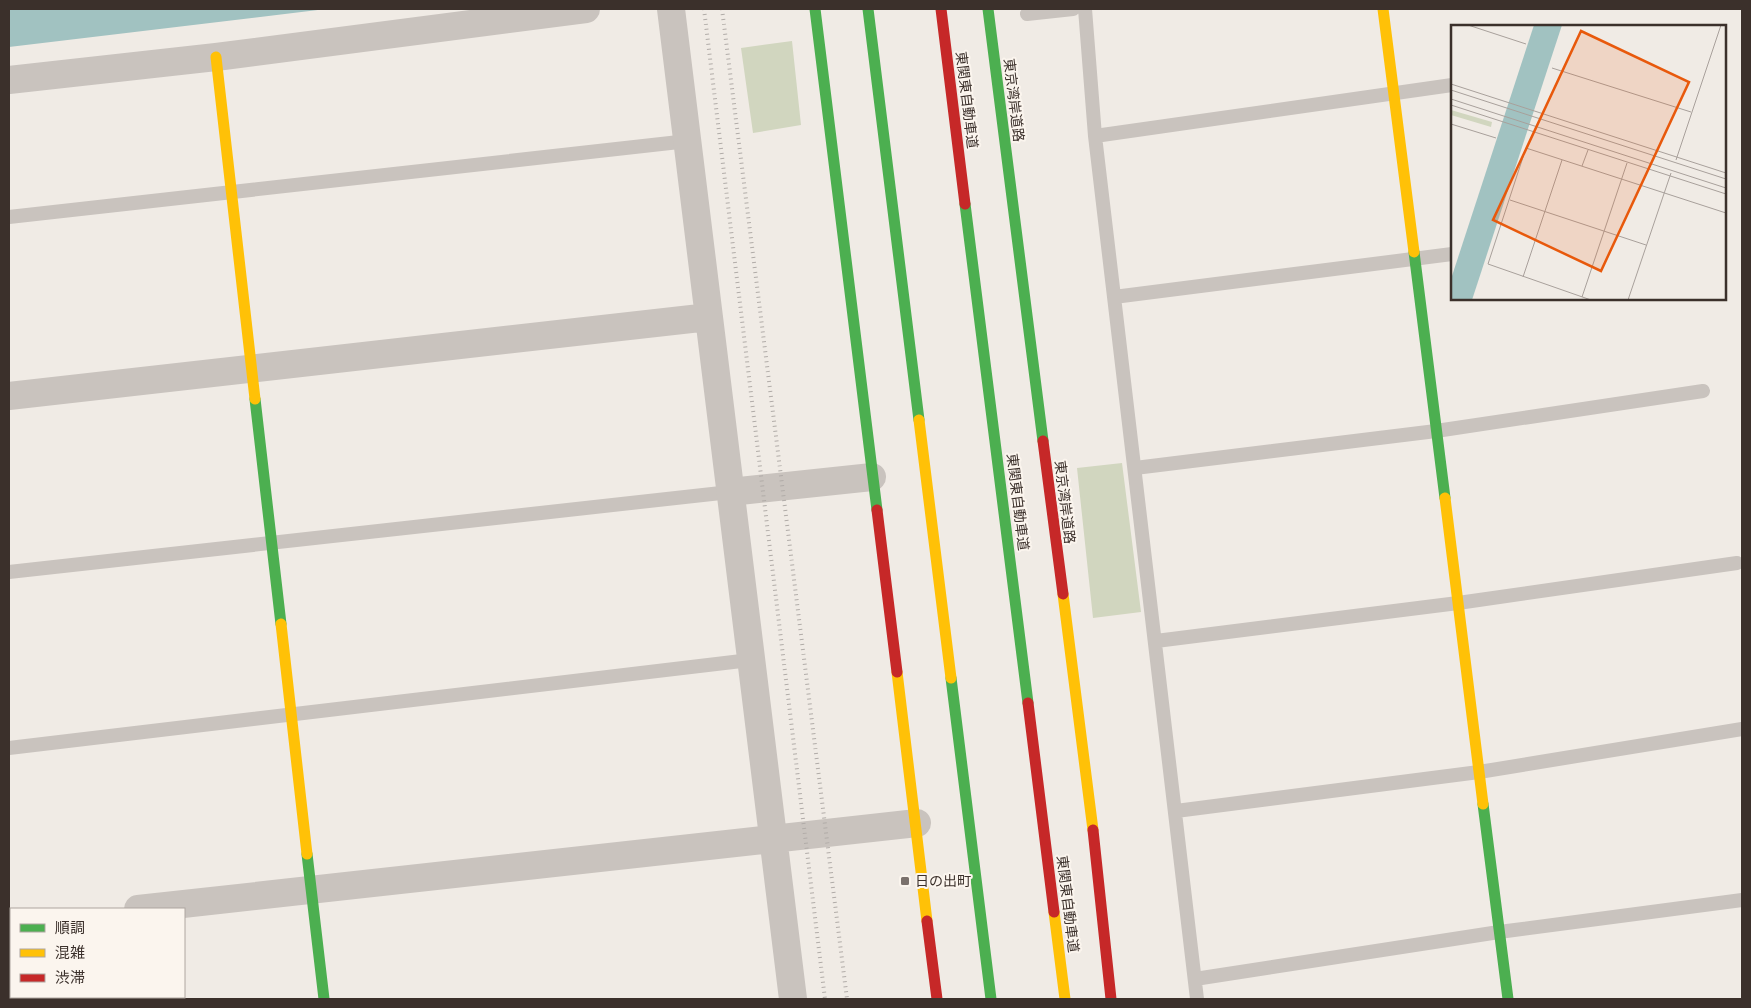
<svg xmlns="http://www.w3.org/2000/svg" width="1751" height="1008" font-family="'Titillium Web','Noto Sans JP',sans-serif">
	<rect width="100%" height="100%" fill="#f0ebe5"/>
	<!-- green -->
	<path fill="#d1d6bf" d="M792 41 801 125 753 133 741 48Z
		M1122 463 1141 612 1093 618 1077 468Z"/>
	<!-- water -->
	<path fill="#a1c2c1" d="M9 9H326L9 47Z"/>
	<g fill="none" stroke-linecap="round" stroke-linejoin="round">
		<!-- lane -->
		<path stroke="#c9c3be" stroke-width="14" d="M1085 9 1095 136 1197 999
			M1027 14 1073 9
			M1095 136 1452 85
			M9 217 688 141
			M1114 297 1452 254
			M1135 468 1436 431 1703 391
			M9 572 730 492
			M1156 641 1458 603 1737 563
			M9 748 750 660
			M1176 811 1479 772 1742 729
			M1195 979 1499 932 1742 900"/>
		<!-- street -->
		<path stroke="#c9c3be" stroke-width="28" d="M671 9 793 999
			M9 80 216 57 586 9
			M9 396 709 317
			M730 492 872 477
			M138 909 917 823
			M9 923 11 922"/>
		<!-- fast -->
		<path stroke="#4caf50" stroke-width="11" d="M815 9 877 510
			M868 9 919 420
			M988 9 1043 441
			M965 204 1028 703
			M1414 252 1445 498
			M255 399 281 624
			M951 678 991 999
			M1483 804 1508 999
			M307 854 324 999"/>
		<!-- slow -->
		<path stroke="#ffc107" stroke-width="11" d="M1383 9 1414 252
			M216 57 255 399
			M919 420 951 678
			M1445 498 1483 804
			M1063 594 1093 830
			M281 624 307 854
			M897 672 927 921
			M1054 912 1065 999"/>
		<!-- jam -->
		<path stroke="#c62828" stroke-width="11" d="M941 9 965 204
			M1043 441 1063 594
			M877 510 897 672
			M1028 703 1054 912
			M1093 830 1111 999
			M927 921 937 999"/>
		<!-- rail -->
		<path stroke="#b1aca8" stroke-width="4" stroke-dasharray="1 4" stroke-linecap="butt" d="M704 9 825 999
			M722 9 847 999"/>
	</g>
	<!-- markers -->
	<rect fill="#7a716c" stroke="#fbf5ee" stroke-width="2" x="900" y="876" width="10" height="10" rx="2.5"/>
	<g text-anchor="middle" stroke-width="4" stroke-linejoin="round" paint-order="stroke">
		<!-- street labels -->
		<g font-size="14" fill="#3b302b" stroke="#fbf5ee">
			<text transform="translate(967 100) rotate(83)" y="5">東関東自動車道</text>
			<text transform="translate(1014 100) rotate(83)" y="5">東京湾岸道路</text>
			<text transform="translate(1018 502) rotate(83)" y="5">東関東自動車道</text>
			<text transform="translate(1065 502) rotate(83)" y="5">東京湾岸道路</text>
			<text transform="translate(1068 904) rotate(83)" y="5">東関東自動車道</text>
		</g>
		<!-- poi labels -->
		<g font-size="14" fill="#3b302b" stroke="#fbf5ee" text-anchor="start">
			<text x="915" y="886">日の出町</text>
		</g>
	</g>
	<!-- overview -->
	<g transform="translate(1451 25)">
		<rect width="275" height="275" fill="#f0ebe5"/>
		<path d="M0 85 41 97 40 102 0 90Z" fill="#d1d6bf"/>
		<path d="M83 0H111L21 275H0V254Z" fill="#a1c2c1"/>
		<path fill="none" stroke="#a8a09b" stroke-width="1" d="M17 0 75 19M101 43 240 87M0 59 275 148M0 65 275 154M0 74 275 163M0 80 275 169M0 99 45 113M225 135 270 0M131 141 137 125M59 175 195 220M72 252 111 135M131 272 176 138M140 275 37 239 75 123 275 188M177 275 220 148"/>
		<path fill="#e8590c" fill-opacity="0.15" stroke="#e8590c" stroke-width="2.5" d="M130 6 238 57 150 246 42 195Z"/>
		<rect width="275" height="275" fill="none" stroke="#3b302b" stroke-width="2.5"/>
	</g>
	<!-- border -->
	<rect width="1751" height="1008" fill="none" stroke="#3b302b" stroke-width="20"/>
	<!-- legend -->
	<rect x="10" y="908" width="175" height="90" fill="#fbf5ee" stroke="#aea6a0"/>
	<rect x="20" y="924" width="25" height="8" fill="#4caf50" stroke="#aea6a0"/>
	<text x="55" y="933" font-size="15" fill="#3b302b">順調</text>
	<rect x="20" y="949" width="25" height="8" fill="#ffc107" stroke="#aea6a0"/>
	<text x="55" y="958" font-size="15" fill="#3b302b">混雑</text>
	<rect x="20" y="974" width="25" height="8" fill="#c62828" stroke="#aea6a0"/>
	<text x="55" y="983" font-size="15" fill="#3b302b">渋滞</text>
</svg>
